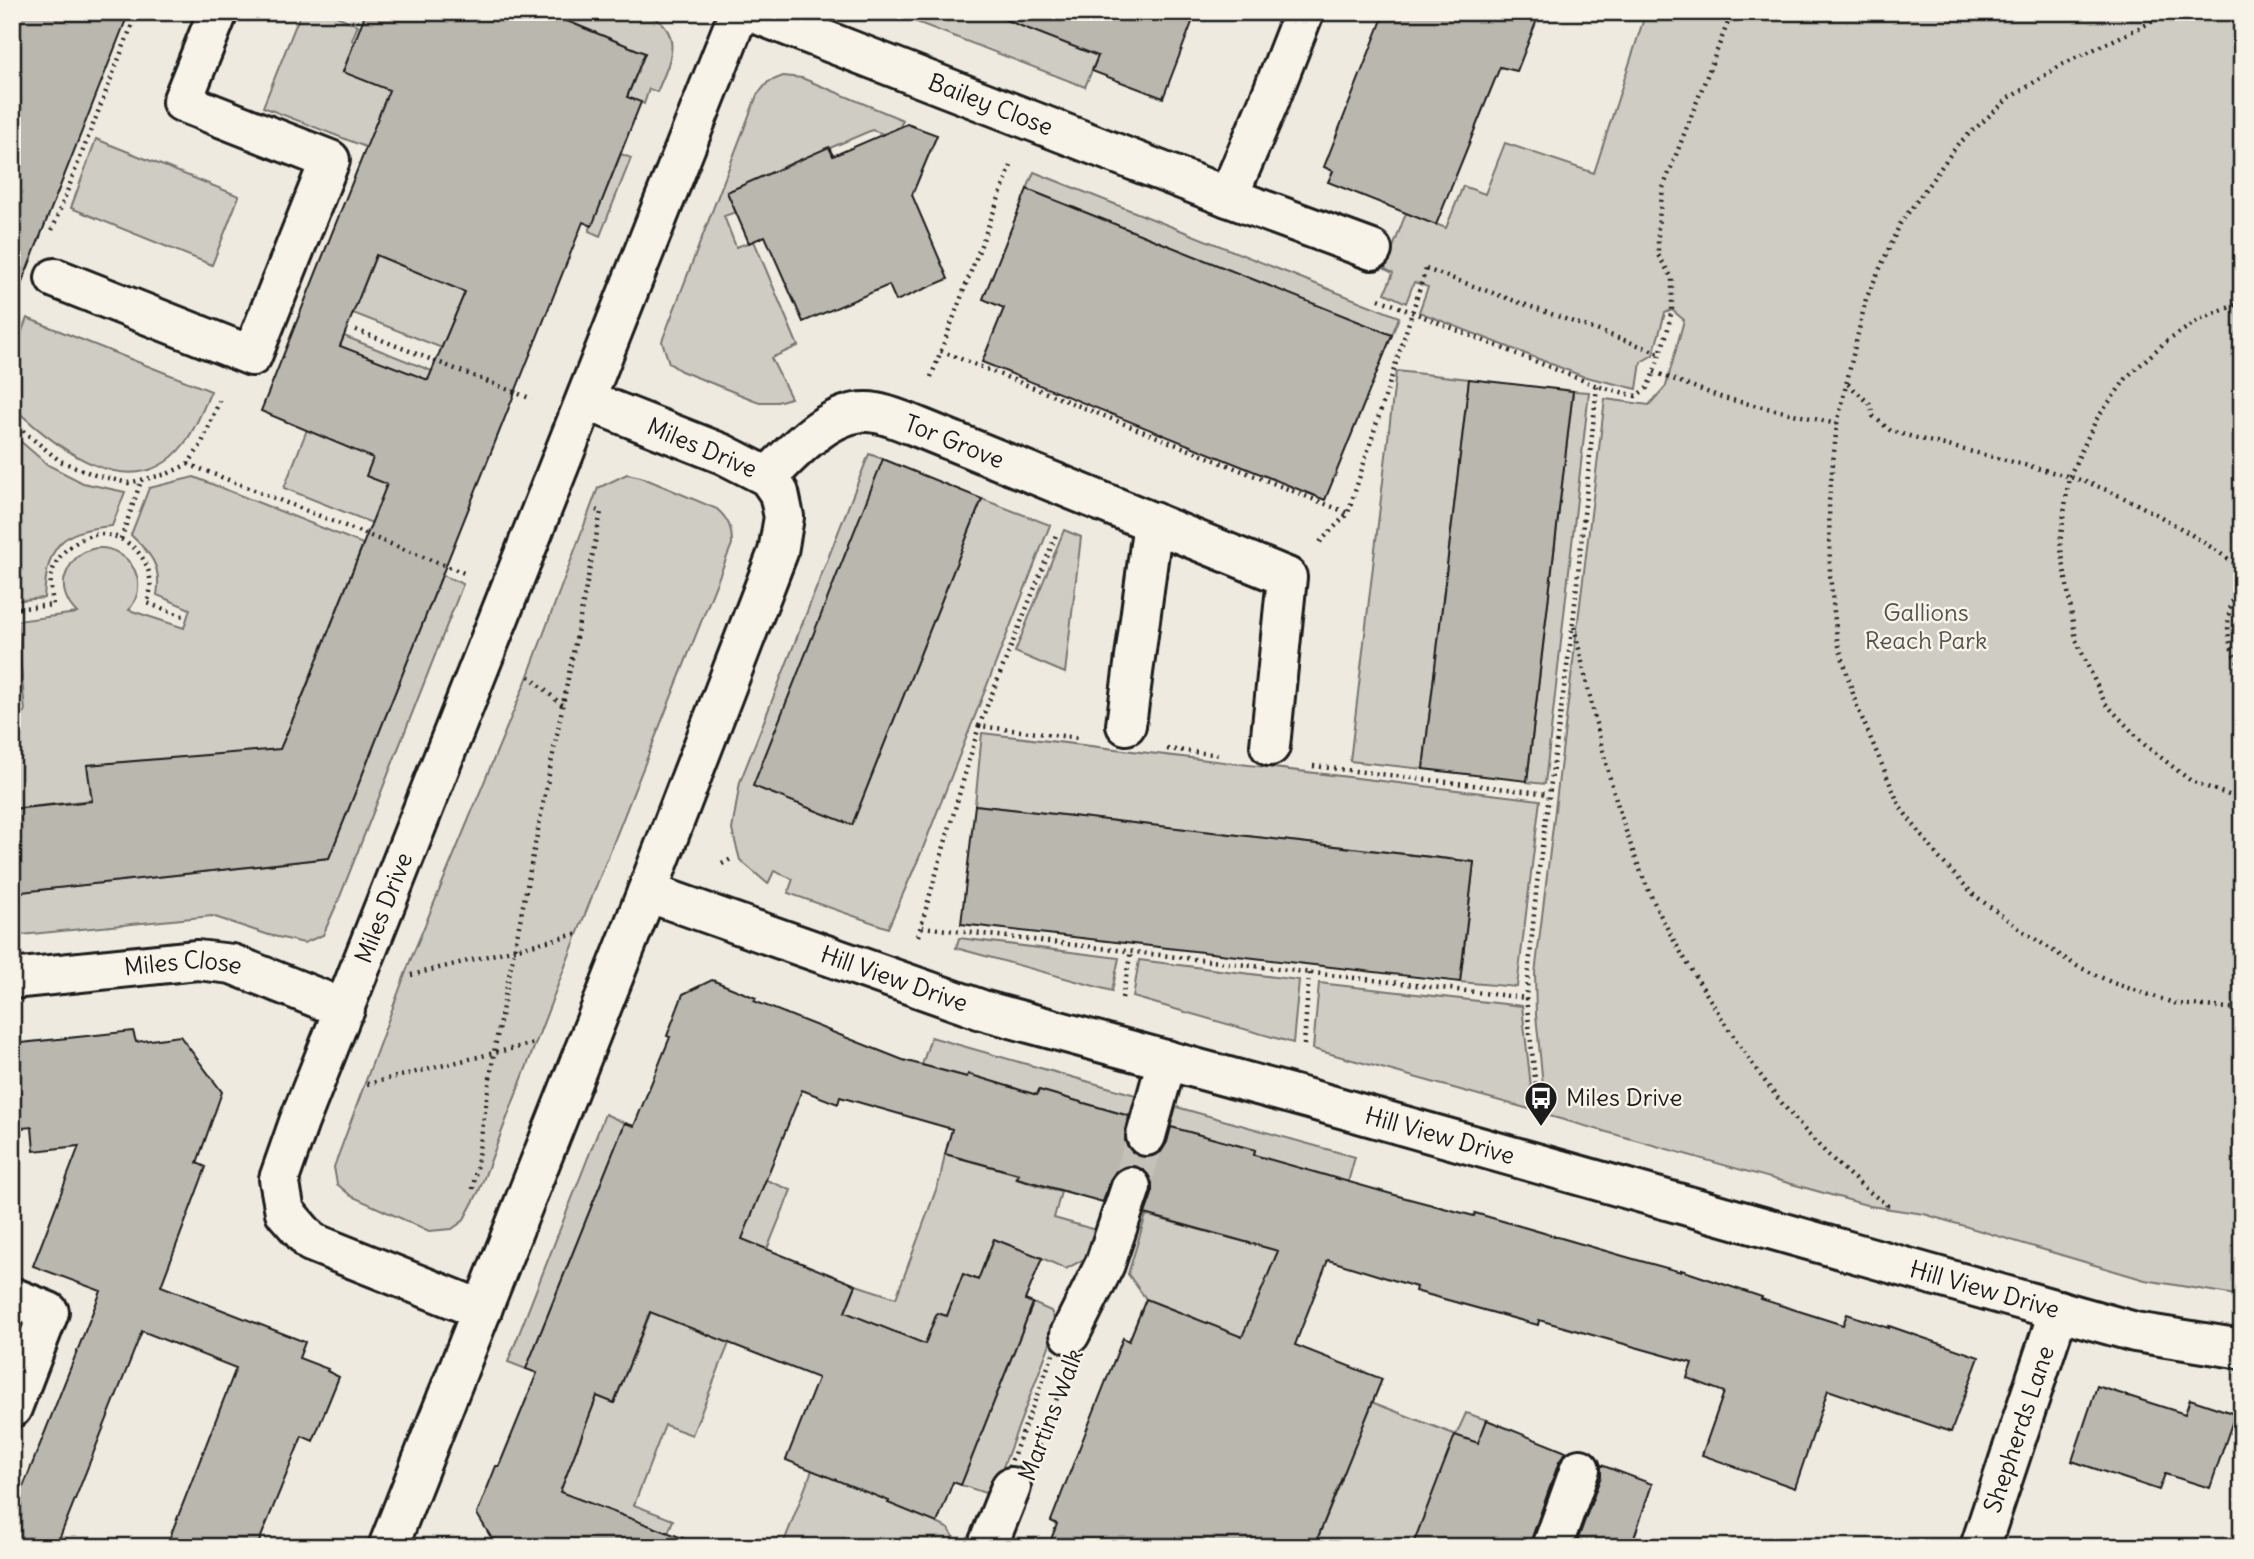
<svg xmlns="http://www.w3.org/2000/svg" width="2254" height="1559" font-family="Delius,sans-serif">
	<rect width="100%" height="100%" fill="#eeeae0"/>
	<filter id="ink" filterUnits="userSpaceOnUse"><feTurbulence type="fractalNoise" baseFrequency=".0143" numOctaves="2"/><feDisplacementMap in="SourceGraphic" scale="14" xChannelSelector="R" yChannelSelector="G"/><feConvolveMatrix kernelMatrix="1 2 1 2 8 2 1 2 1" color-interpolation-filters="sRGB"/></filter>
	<g filter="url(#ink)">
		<!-- green -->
		<path fill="#cfccc3" stroke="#767470" stroke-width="2" d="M301 12H327L358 25 352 40 354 42 343 72 386 54 473 273 442 348 353 313 412 165 263 107Z
			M509 12H644C686 30 671 60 657 92L649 89 644 104 627 97 645 53 575 24Z
			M902 12H986L1098 56 1085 87 901 16Z
			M1646 12H2242V1296L2145 1280 1924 1214 1870 1206 1546 1115 1536 1015 1535 974 1605 399 1649 405 1666 386 1684 320 1672 310 1665 313 1653 355 1641 362 1637 389 1582 376 1419 312 1428 287 1414 282 1406 303 1385 293 1393 273 1385 269 1406 213 1446 228 1463 186 1485 194 1505 143 1594 173Z
			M783 76 802 78 903 120 895 138 872 130 727 192 736 212 724 216 736 247 754 241 798 346 771 358 791 398 777 402H759L681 371 669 363 662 341 757 95 768 82Z
			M96 139 239 196 212 265 71 208Z
			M621 154 631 158 600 236 589 231Z
			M1034 172 1399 317 1392 335 1027 189Z
			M27 318 211 391C203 409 196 428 184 444 133 510 55 447 12 406V350L15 349Z
			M344 336 432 371 417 409 367 476 388 484 372 523 284 488Z
			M1396 371 1469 379 1423 769 1350 761Z
			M1573 391 1589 392 1545 784 1527 782Z
			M12 434 48 465 83 483 125 492 112 526C60 530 47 546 44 598L12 601Z
			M869 454 883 459 852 825 982 499 1050 525 921 853 888 928 788 893 793 879 774 871 768 884 740 860 732 830 740 782Z
			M627 474 641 477 717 509C729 520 732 528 732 544L582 922 479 1191 463 1221 452 1229 429 1231 351 1196 337 1184 334 1167 410 961 526 681 598 488Z
			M194 477 363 544 269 780 12 809V714L25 712 17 621 77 613C67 603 60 588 66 574 89 518 164 564 129 610L184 628 190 609 157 595C162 566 151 554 131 535L149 488Z
			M1064 530 1081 537 1065 673 1015 652Z
			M442 575 463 584 339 899 323 935 304 943 269 935 212 916 12 936V893L329 858Z
			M982 733 1540 800 1517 987 1460 982 1474 862 975 805Z
			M959 938 1119 958 1112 991 956 948Z
			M1139 960 1299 980 1293 1043 1133 997Z
			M1319 983 1522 1006 1532 1096 1529 1109 1313 1049Z
			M931 1037 1139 1096 1133 1117 1039 1090 1037 1095 969 1075 967 1077 922 1065Z
			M1173 1106 1355 1157 1345 1193 1328 1176 1254 1155 1255 1150 1166 1126Z
			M605 1114 625 1123 526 1369 508 1362Z
			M945 1154 1017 1174 1016 1179 1061 1192 1054 1218 1096 1230 1088 1257 1066 1269 1042 1258 994 1239 978 1280 963 1274 947 1316 937 1313 900 1410 937 1523 949 1529 959 1547H782L812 1470 821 1372 856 1285 896 1298 940 1179Z
			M713 1158 791 1190 692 1435 665 1425 634 1505 673 1520 668 1533 560 1492 597 1396 614 1403Z
			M1146 1215 1230 1238 1301 1254 1225 1380 1179 1361 1195 1318 1146 1299 1128 1274Z
			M1033 1303 1051 1311 1057 1325 995 1488 985 1493 961 1485Z
			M1369 1401 1456 1435 1466 1413 1487 1420 1478 1443 1466 1439 1428 1507 1412 1547H1314L1342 1479V1468Z"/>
		<!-- building -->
		<path fill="#bab7af" stroke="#1c1c1c" stroke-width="2" fill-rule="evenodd" d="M12 12H129L15 300 12 299Z
			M366 12H545L645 53 627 97 641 102 592 226 583 222 329 858 12 893V809L92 801 87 765 280 749 304 693 387 484 366 476 373 458 261 411 389 90 343 72ZM376 255 465 292 428 380 340 346Z
			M994 12H1196L1163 98 1092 71 1098 56 993 15Z
			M1385 12H1540L1517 71 1500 67 1436 225 1328 182 1333 171 1324 167Z
			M907 124 937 135 912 195 948 279 896 301 889 285 803 322 765 236 749 243 727 192 829 147 833 156Z
			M1027 189 1392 335 1325 500 982 362 1004 308 983 299Z
			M1469 379 1573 391 1527 781 1423 769Z
			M883 459 982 499 852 825 753 786Z
			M975 805 1474 862 1460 982 961 924Z
			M712 980 756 998 754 1001 903 1060 967 1077 968 1074 1037 1095 1039 1090 1129 1116 1125 1141 1130 1151 1140 1157H1151L1161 1152 1167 1142 1171 1127 1255 1150 1254 1155 1402 1197 1474 1216 1475 1213 1630 1258 1681 1272V1270L1762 1297 1761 1299 1843 1325 1847 1314 1889 1328V1326L1979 1357 1951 1432 1828 1390 1795 1488 1702 1455 1724 1392 1687 1378 1692 1363 1539 1320 1538 1325 1415 1291 1416 1287 1328 1260 1295 1345 1382 1379 1314 1547H1048L1057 1524 1051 1521 1081 1444 1123 1338 1129 1341 1146 1299 1242 1337 1278 1251 1145 1214 1152 1194V1183L1148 1173 1139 1167 1127 1166 1116 1171 1110 1180 1103 1202 1017 1178 1019 1174 945 1154 952 1129 840 1097 838 1104 802 1090 742 1239 856 1285 845 1312 925 1344 937 1313 947 1316 963 1274 978 1280 994 1239 1042 1258 1025 1300 1033 1303 961 1485 953 1482 937 1523 888 1503 889 1501 786 1460 818 1378 650 1312 614 1403 597 1396 560 1492 693 1542V1547H513L492 1539 477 1514 496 1466H499L537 1373 526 1369 625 1123 634 1126 670 1037 667 1036 683 994Z
			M133 1031 136 1042 180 1036 222 1092 197 1163 206 1167 161 1286 305 1342 299 1358 328 1369 327 1371 339 1377 313 1441 302 1436 257 1547H166L236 1368 142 1331 56 1547H12V1515L101 1291 33 1266 79 1146 34 1151 32 1127 12 1129V1044Z
			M2097 1386 2185 1414 2190 1399 2235 1414 2210 1488 2165 1474 2159 1490 2072 1461Z
			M1487 1420 1566 1452 1559 1462 1531 1540V1547H1412L1455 1435 1478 1443Z
			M1601 1465 1652 1484 1631 1547H1575L1601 1476Z"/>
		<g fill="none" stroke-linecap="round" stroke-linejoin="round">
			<!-- minor-tunnel -->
			<path stroke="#c4c1b9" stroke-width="38" stroke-dasharray="38 19" stroke-linecap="butt" d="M1131 1187 1146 1136"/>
			<defs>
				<g id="minor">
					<path id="s1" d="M752 12 1228 197 1372 250"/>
					<path d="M1228 197 1270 99 1304 12"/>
					<path d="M55 278 252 356 330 160 182 102 218 12"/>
					<path id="s2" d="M768 477C794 450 835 405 876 413 889 415 901 421 913 425L1287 577 1270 746"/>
					<path d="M1126 725 1153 522"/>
					<path id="s3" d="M647 892 982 1010 1309 1099 2135 1332 2242 1349"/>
					<path id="s4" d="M12 979 197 960 232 964 345 1009"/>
					<path d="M1146 1136 1167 1060"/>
					<path d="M12 1297 49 1312 12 1408"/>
					<path id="s5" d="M482 1310 311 1242 285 1212 279 1179 299 1122 739 12"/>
					<path d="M1070 1334 1105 1264 1131 1187"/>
					<path d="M388 1547 647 892 778 552 784 517 779 493 768 477 723 454 586 400"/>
					<path d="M987 1547 1011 1487"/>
					<path d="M1552 1547 1580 1469"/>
					<path id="s6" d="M1980 1547 2059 1310"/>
				</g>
			</defs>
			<!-- minor casing -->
			<use href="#minor" stroke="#1c1c1c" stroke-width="44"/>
			<!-- path -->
			<path stroke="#1c1c1c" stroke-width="4.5" stroke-dasharray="2 5" stroke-linecap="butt" d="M2186 12 2160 18 2063 64 2009 98 1958 144 1900 224 1866 299 1837 424 1829 501 1830 575 1837 639 1856 704 1900 807 1939 858 1974 895 2024 932 2077 966 2113 983 2177 1004 2242 1009
				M52 230 137 12
				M1426 269 1660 353
				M1379 299 1597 386 1636 396 1647 388 1654 372 1667 333 1672 309V278L1658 255V226L1663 188 1732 12
				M2242 302 2197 321 2163 344 2128 376 2096 420 2069 477 2060 543 2076 640 2105 703 2145 745 2191 781 2242 800
				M356 330 532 399
				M12 332 20 313
				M941 351 1348 513
				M1654 372 1723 398 1837 424
				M931 377 1011 166
				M1848 384 1870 404 1873 416 1891 431C1949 447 2009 460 2067 476 2122 491 2197 535 2242 569
				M12 422 60 461 95 475 128 483 167 474 188 464 201 445 221 397
				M188 464 464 573
				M121 539 141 481
				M1320 542 1348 513 1426 269
				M2242 581C2225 607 2222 642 2242 668
				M12 609 53 605C52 596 50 586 51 578 52 568 59 556 66 550 75 542 88 534 100 534 135 535 160 570 147 603L183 616
				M1574 627C1594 713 1611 801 1645 882 1662 923 1685 960 1709 998 1758 1077 1811 1150 1887 1205L1886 1209
				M529 676 563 706
				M979 726 1056 535
				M1167 749 1221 755
				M1313 766 1549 794
				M722 864 731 859
				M922 927 1526 998
				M918 936 979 726 1079 738
				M411 975 576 934
				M1122 998 1131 951
				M1304 1045 1309 973
				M367 1084 535 1043
				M1533 1111 1537 1096 1526 998 1537 883 1573 623 1597 386
				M473 1189 494 1052 601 512 596 510
				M1062 1331 1080 1338 1021 1492 1002 1485Z"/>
			<!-- minor -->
			<use href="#minor" stroke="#f7f3e8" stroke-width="38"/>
		</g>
	</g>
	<!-- icons -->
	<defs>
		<symbol id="bus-pin" viewBox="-11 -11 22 30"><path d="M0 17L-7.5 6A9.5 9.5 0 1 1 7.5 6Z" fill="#1c1c1c" stroke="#f7f3e8"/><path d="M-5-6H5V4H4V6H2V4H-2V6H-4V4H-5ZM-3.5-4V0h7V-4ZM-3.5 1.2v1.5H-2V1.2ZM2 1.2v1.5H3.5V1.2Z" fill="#fff"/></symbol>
	</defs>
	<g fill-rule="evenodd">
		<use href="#bus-pin" x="1522" y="1079" width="38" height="52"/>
	</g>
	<g text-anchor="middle" stroke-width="5" stroke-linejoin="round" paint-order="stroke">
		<!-- street labels -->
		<g font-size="24" fill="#1c1c1c" stroke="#f7f3e8">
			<text dy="8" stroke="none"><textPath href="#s1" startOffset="256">Bailey Close</textPath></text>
			<text dy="8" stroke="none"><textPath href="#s2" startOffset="214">Tor Grove</textPath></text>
			<text transform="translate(702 448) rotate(23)" y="8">Miles Drive</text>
			<text dy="8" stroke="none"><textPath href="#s5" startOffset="548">Miles Drive</textPath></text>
			<text dy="8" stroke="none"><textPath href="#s4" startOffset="172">Miles Close</textPath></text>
			<text dy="8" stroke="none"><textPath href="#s3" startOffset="262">Hill View Drive</textPath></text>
			<text dy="8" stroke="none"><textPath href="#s3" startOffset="830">Hill View Drive</textPath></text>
			<text dy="8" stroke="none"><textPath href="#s3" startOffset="1396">Hill View Drive</textPath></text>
			<text transform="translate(1051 1415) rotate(-69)" y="8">Martins Walk</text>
			<text dy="8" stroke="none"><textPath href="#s6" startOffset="124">Shepherds Lane</textPath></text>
		</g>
		<!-- park labels -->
		<g font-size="24" fill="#52514e" stroke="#f7f3e8">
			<text x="1926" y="621">Gallions<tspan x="1926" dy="28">Reach Park</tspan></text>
		</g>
		<!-- poi labels -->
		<g font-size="24" fill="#1c1c1c" stroke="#f7f3e8" text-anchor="start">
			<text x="1566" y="1106">Miles Drive</text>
		</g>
	</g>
	<!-- margin -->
	<rect width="2254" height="1559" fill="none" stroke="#f7f3e8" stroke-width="42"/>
	<rect x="21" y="21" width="2212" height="1517" fill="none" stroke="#1c1c1c" stroke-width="2.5" filter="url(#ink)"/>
</svg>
